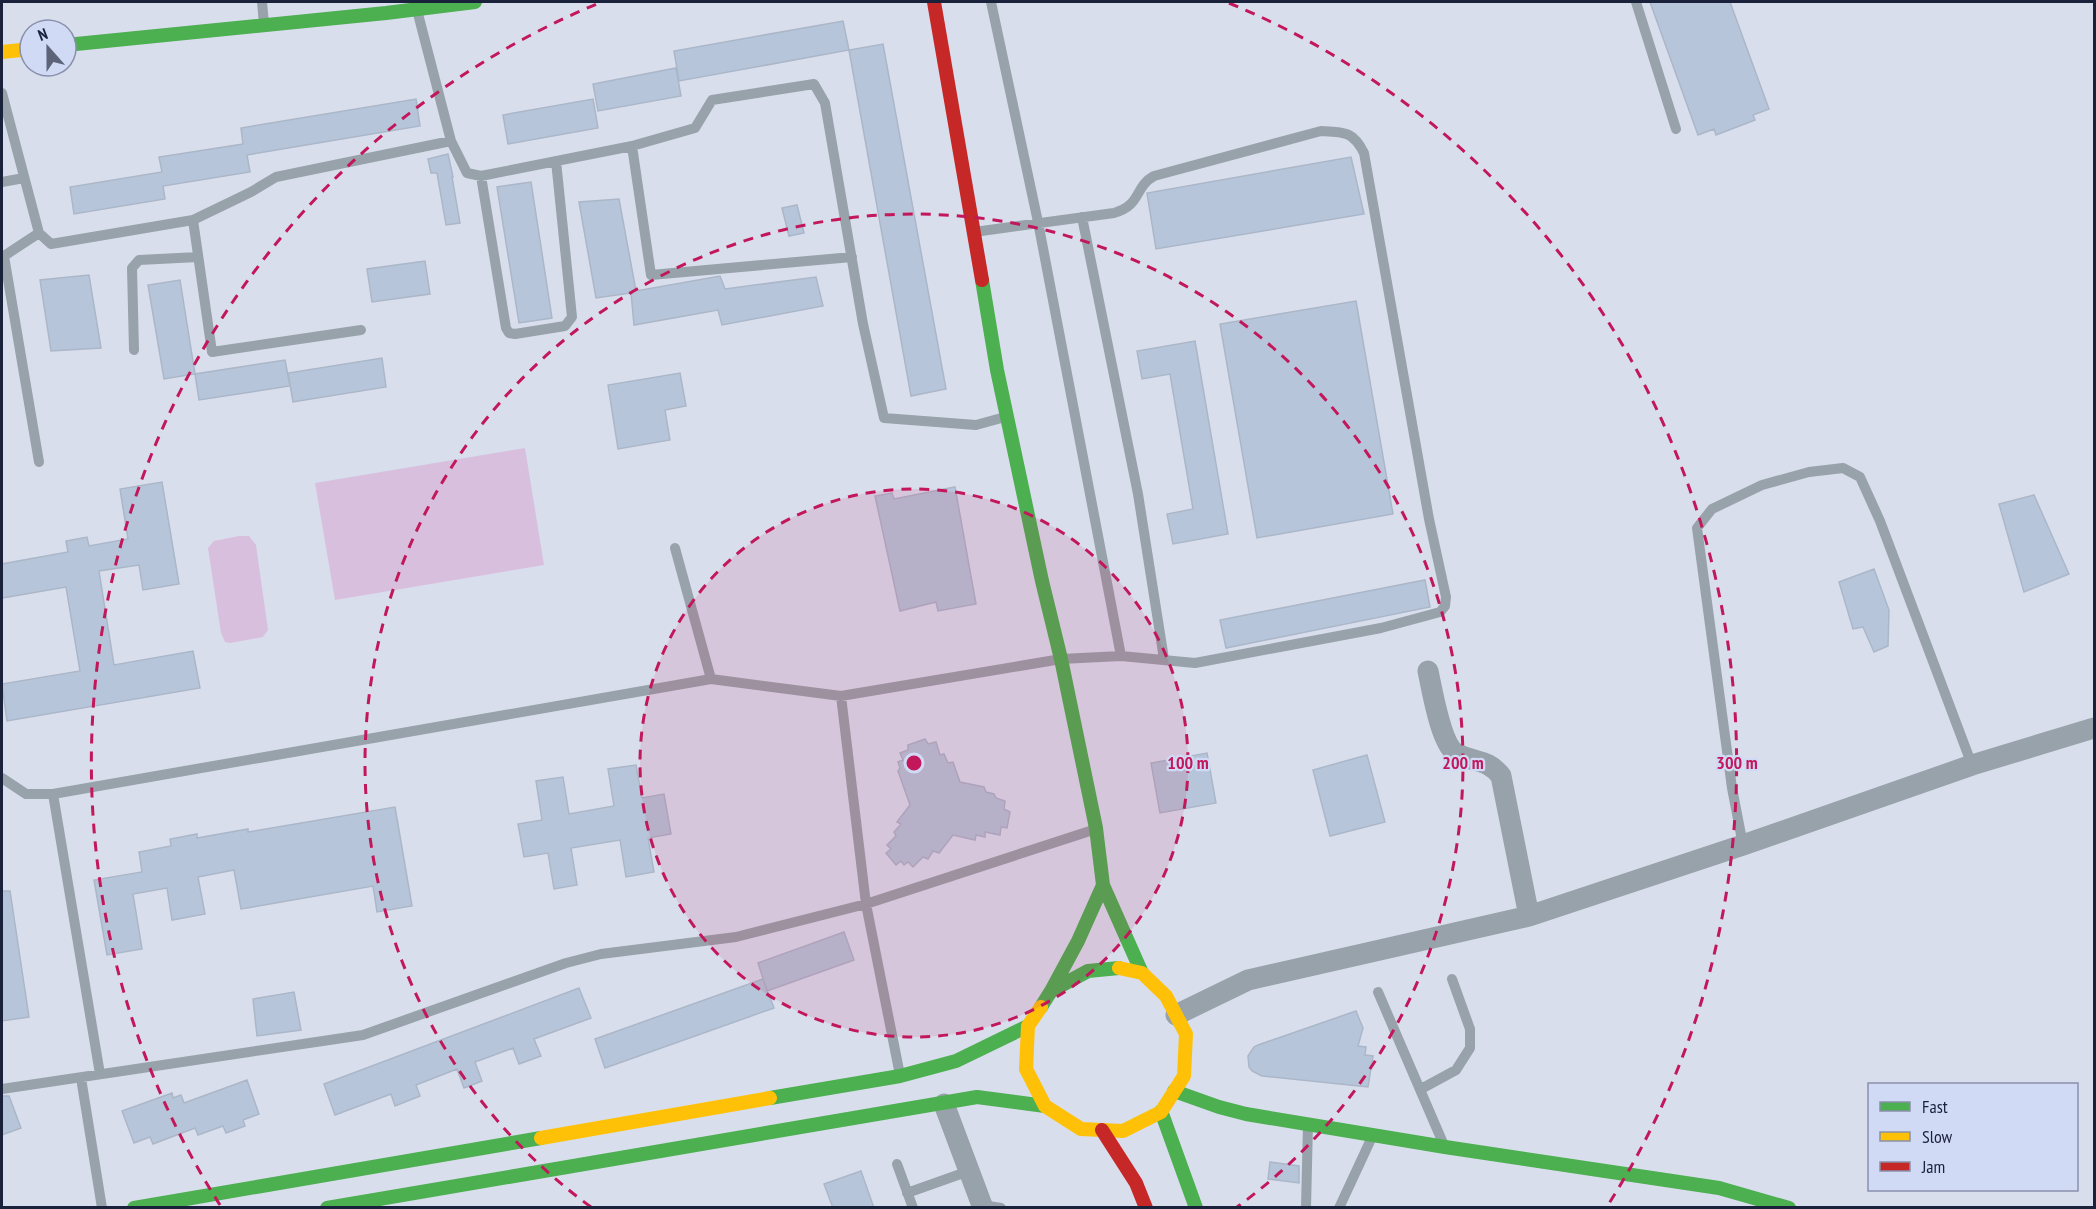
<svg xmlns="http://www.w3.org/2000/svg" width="2096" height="1209" font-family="'PT Sans Narrow',sans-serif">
	<rect width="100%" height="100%" fill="#d9deed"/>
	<!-- green -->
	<path fill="#d8bfde" d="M525 448 544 565 335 600 315 483Z
		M239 536H249L256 545 268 630 263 637 230 643 225 642 221 633 208 548 214 541Z"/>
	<!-- building -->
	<path fill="#b6c5d9" stroke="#abb7c8" stroke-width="1.5" d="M1650 2H1730L1769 109 1753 115 1755 120 1716 135 1714 129 1698 135Z
		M843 21 849 50 679 81 674 51Z
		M883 44 946 389 911 396 849 50Z
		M676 68 681 96 598 111 593 84Z
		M416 99 420 126 247 155 250 172 163 186 165 199 74 214 70 187 162 172 159 157 243 144 241 128Z
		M593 99 598 128 508 144 503 115Z
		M448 154 453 177H452L460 223 446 225 437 173H431L428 159Z
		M1351 157 1364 214 1156 249 1147 193Z
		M531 182 552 318 519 323 497 187Z
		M619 199 636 291 720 276 725 289 816 277 823 306 722 325 718 310 634 325 631 293 596 298 579 202Z
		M797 205 804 233 789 236 782 208Z
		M425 261 430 294 372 302 367 269Z
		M89 275 101 348 51 351 40 280Z
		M180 280 195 374 164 379 148 285Z
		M1356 301 1393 514 1257 538 1220 324Z
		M1195 341 1228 534 1173 544 1167 514 1193 509 1170 374 1142 379 1137 351Z
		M382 358 386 387 293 402 288 373Z
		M285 360 290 386 199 400 195 374Z
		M680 373 686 406 665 410 670 440 618 449 608 385Z
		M162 482 179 584 143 590 139 565 99 571 114 665 193 651 200 688 7 721 2 684 80 671 66 587 2 598V564L68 552 66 541 87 537 89 546 128 539 120 489Z
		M955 487 976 604 938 611 936 602 900 611 875 496 892 493 894 499Z
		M2034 495 2069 574 2024 592 1999 504Z
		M1874 569 1889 610 1888 646 1874 652 1863 627 1853 629 1839 582Z
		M1425 580 1430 607 1226 648 1220 620Z
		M925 739 928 744 936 742 940 755 944 754 948 763 953 762 960 782 984 787 986 792 994 794 996 798 1005 801 1004 809 1010 812 1007 828 1001 827 1000 835 985 832V837L976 835 975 840 953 835 939 853 933 851 928 859 923 857 913 867 908 862 904 865 901 861 896 865 886 853 891 849 887 845 896 836 894 832 901 824 897 822 910 805 898 771 900 768 898 762 903 760 900 753 908 750V745Z
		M1207 753 1216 803 1160 813 1151 763Z
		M1367 755 1385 822 1330 836 1313 770Z
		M636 765 642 798 664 794 671 834 648 838 654 872 626 877 620 840 571 848 577 885 554 889 548 853 524 857 518 824 542 820 536 781 563 777 569 814 614 806 608 769Z
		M395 807 412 906 377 912 373 886 241 909 234 870 198 877 205 914 172 920 167 888 133 894 142 949 107 955 94 880 142 872 139 852 171 846 170 839 197 834V838L248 829V832Z
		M2 891H10L29 1017 2 1021Z
		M844 932 854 960 767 991 758 963Z
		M763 979 774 1008 605 1068 595 1039Z
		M579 988 591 1018 534 1039 541 1056 519 1064 513 1048 475 1062 482 1081 464 1088 457 1069 416 1085 420 1096 395 1106 391 1094 335 1115 324 1084Z
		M294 992 301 1030 257 1036 253 999Z
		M1356 1011 1363 1028 1358 1046 1366 1047 1365 1055 1373 1056 1368 1087 1262 1076 1252 1071 1249 1067 1248 1056 1254 1047 1258 1045Z
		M247 1080 259 1114 243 1120 245 1126 226 1133 223 1126 198 1135 195 1128 153 1144 150 1137 134 1143 122 1111 172 1093 173 1098 181 1095 184 1103Z
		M2 1096H9L21 1128 2 1135Z
		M1270 1162 1299 1166V1183L1268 1179Z
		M861 1171 874 1208H833L824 1184Z"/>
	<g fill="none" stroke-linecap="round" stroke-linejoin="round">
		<!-- lane -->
		<path stroke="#98a2aa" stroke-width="10" d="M262 2 264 24
			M991 2 1038 222 1121 656
			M1636 2 1676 129
			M417 10 451 141 467 173 481 176 632 146
			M2 93 39 233 4 256 39 462
			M481 176 506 328 509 333 515 334 565 326 572 317 556 161
			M2 182 24 178
			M1082 217 1138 494 1164 659
			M39 233 51 244 193 220
			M852 257 651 275 632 146 695 128 712 100 814 84 825 103 863 324 884 418 976 425 1005 417
			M361 330 212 352 193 220 251 192 276 177 451 141
			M134 350 132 268 139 260 198 257
			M675 548 711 679 841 696 1061 659 1121 656 1195 663 1381 628 1440 612 1445 606 1446 597 1429 519 1364 153C1353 131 1344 132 1321 131L1154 176C1134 187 1142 205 1114 213L974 232
			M841 696 866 904 900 1075
			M2 778 26 794H53
			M1743 845 1732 788 1697 528 1712 509 1762 485 1809 472 1843 468 1860 477 1880 521 1972 765
			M1378 992 1443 1143
			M100 1074 53 794 711 679
			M81 1078 102 1208
			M2 1089 363 1035 566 963 601 954 736 937 866 904 1093 830
			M1421 1089 1456 1070 1470 1048V1029L1452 979
			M897 1164 913 1208
			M907 1193 969 1171
			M982 1205 1001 1208
			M1306 1208 1308 1124
			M1339 1208 1372 1137"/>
		<!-- street -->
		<path stroke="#98a2aa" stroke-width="21" d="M1428 671C1432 689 1441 746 1457 754 1476 763 1488 759 1501 776L1529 916
			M1176 1015 1248 980 1529 916 1743 845 1972 765 2094 728
			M944 1104 983 1208"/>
		<!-- fast -->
		<path stroke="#4caf50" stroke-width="14" d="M66 45 386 13 475 2
			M982 280 997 370 1042 581 1061 659 1096 828 1103 885 1142 973
			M1051 991 1078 941 1103 885
			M1041 1007 1051 991 1088 971 1119 968
			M1174 1091 1219 1107 1246 1114 1445 1147 1719 1188 1789 1208
			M770 1098 900 1076 956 1061 1028 1026
			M1161 1111 1196 1208
			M134 1208 541 1138
			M327 1208 977 1097 1045 1106"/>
		<!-- slow -->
		<path stroke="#ffc107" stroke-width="14" d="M2 52 30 49
			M1041 1007 1028 1026 1026 1069 1045 1106 1081 1129 1123 1131 1161 1112 1184 1076 1186 1034 1166 996 1142 973 1119 968
			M541 1138 770 1098"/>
		<!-- jam -->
		<path stroke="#c62828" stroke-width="14" d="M934 2 982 280
			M1102 1130 1136 1183 1146 1208"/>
	</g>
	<!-- distance rings -->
	<circle cx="914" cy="763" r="274" fill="#c2185b" fill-opacity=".12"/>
	<g fill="none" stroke="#c2185b" stroke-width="3" stroke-dasharray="10 8">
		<circle cx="914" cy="763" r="274"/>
		<path d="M591 1207A549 549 0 1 1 1237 1207"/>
		<path d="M220 1205A823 823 0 0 1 599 3M1229 3A823 823 0 0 1 1608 1205"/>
	</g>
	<circle cx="914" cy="763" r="9" fill="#c2185b" stroke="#d1daf5" stroke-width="3"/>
	<g font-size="18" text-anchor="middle" font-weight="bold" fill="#c2185b" stroke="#d1daf5" stroke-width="4.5" stroke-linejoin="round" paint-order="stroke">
		<text x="1188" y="769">100 m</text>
		<text x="1463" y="769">200 m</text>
		<text x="1737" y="769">300 m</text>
	</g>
	<!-- border -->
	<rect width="2096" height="1209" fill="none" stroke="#1a213b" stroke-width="6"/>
	<!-- legend -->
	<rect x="1868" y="1083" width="210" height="108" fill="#d1daf5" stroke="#8890ab" stroke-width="1.5"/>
	<rect x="1880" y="1102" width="30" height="9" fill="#4caf50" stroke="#8890ab" stroke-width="1.5"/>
	<text x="1922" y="1113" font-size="18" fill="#1a213b">Fast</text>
	<rect x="1880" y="1132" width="30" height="9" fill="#ffc107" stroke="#8890ab" stroke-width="1.5"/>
	<text x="1922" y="1143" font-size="18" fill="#1a213b">Slow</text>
	<rect x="1880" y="1162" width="30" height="9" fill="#c62828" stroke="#8890ab" stroke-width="1.5"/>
	<text x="1922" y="1173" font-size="18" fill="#1a213b">Jam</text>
	<!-- north arrow -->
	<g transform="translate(48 48) rotate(339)"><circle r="28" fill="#d1daf5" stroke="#8890ab" stroke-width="1.5"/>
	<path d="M0-4.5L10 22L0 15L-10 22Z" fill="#5d6379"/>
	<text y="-9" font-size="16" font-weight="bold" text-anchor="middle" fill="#1a213b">N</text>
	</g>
</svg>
